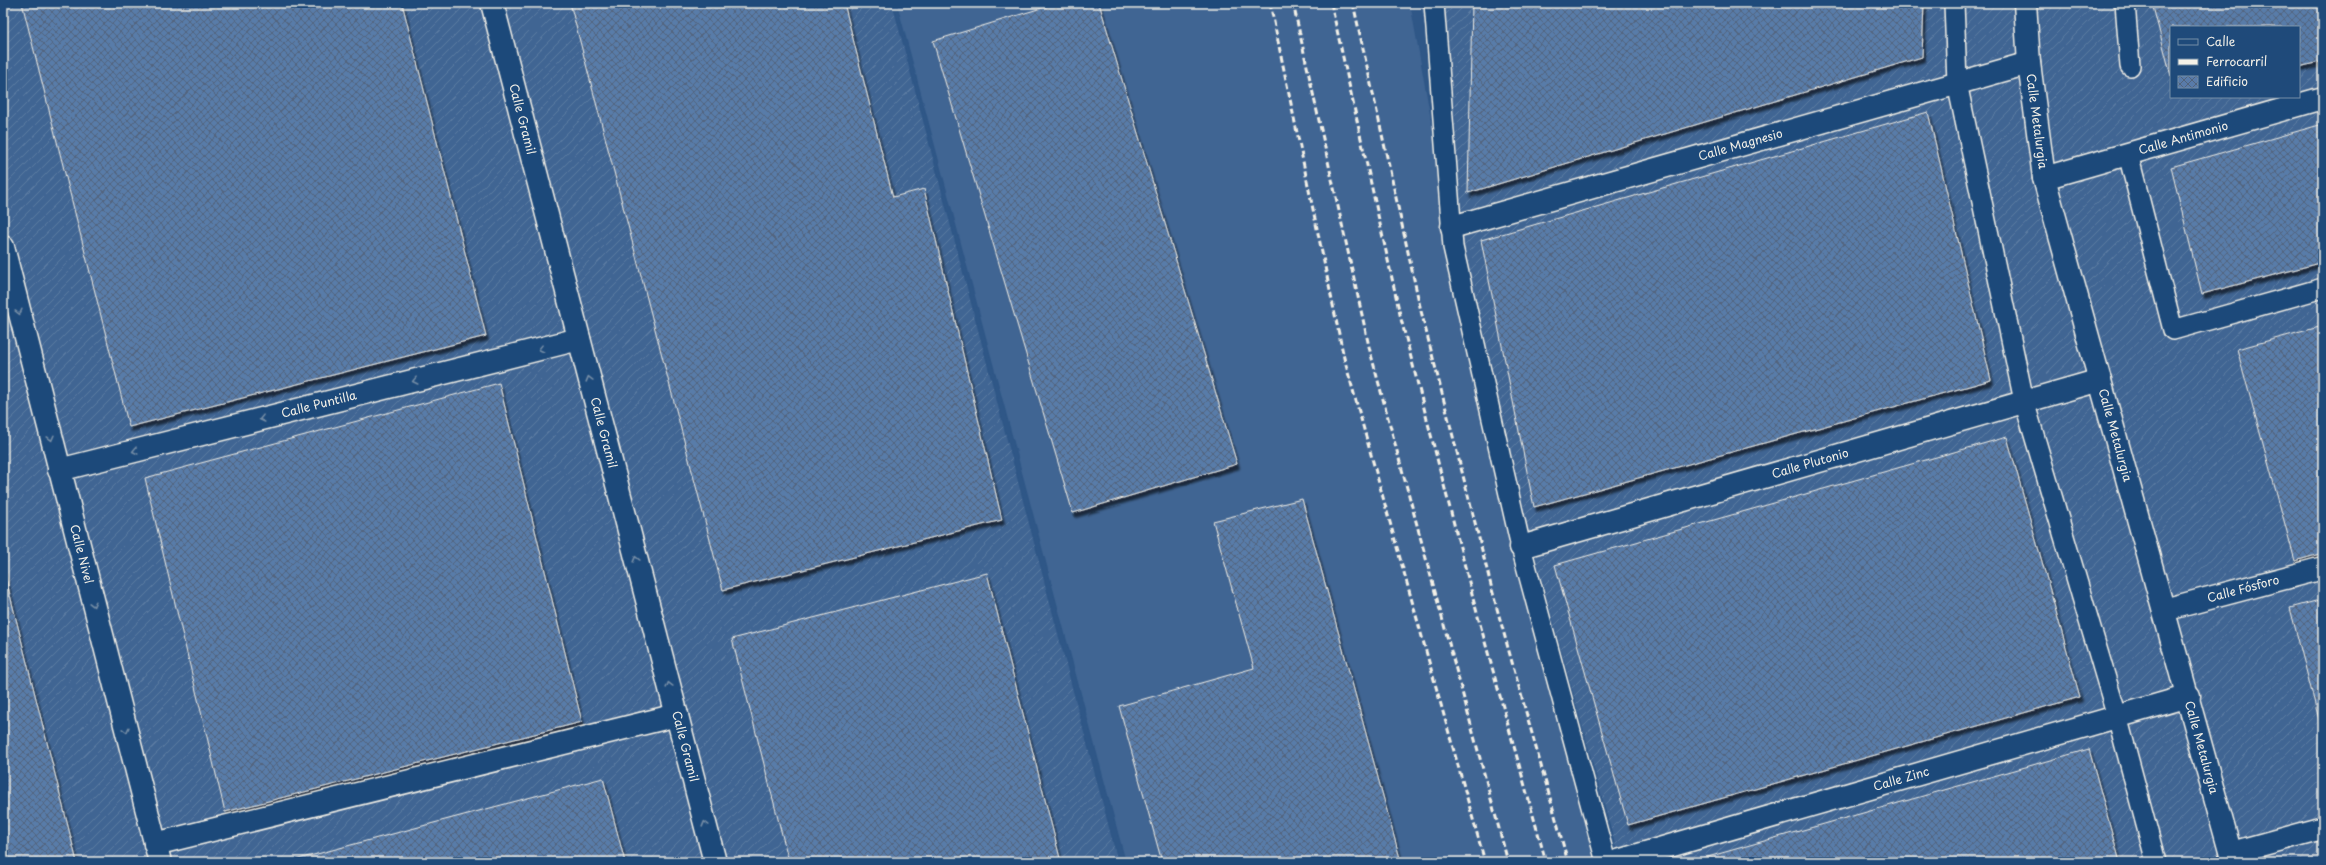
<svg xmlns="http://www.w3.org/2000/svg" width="2326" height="865" font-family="'Playpen Sans',sans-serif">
	<defs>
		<pattern id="industrial-furrows" width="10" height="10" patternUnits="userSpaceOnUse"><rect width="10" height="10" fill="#406593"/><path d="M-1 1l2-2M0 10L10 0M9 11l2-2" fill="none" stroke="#5c7ca2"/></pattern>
		<pattern id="building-cross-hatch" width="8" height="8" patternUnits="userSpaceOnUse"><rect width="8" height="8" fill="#597ba9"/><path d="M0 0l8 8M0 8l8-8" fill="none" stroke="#52647c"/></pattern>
		<filter id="shadow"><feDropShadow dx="2.5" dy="4.5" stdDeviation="1" flood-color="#0009"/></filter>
	</defs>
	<rect width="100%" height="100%" fill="#2f5787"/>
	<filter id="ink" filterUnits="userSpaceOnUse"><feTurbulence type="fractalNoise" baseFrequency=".025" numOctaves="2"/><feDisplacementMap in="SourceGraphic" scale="8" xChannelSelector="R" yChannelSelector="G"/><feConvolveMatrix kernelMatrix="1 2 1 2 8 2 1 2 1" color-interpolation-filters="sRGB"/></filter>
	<g filter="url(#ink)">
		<!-- built -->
		<path fill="#406593" d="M897 3H1410L1472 348 1614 862H1126Z"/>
		<!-- industrial -->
		<path fill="url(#industrial-furrows)" fill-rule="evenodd" d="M3 3H892L1118 862H3Z
			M1421 3H2323V862H1620L1482 365 1456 201ZM2171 27H2299V97H2171Z"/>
		<!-- building -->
		<path fill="url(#building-cross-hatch)" stroke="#f4f1e8" filter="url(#shadow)" d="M22 3H402L486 336 129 427Z
			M570 3H844L893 197 924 189 1002 520 723 590Z
			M1058 3H1099L1237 464 1073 513 933 41Z
			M1472 3H1924L1922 57 1468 193Z
			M2152 3H2323V61L2299 67V27H2171V76Z
			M1928 112 1991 380 1534 507 1481 240Z
			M2323 124V262L2202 294 2171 167Z
			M2323 326V553L2295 561 2237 349Z
			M499 383 582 722 225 812 145 478Z
			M2007 437 2080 697 1628 825 1555 565Z
			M1302 499 1401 862H1162L1119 706 1254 668 1213 521Z
			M3 567 77 862H3Z
			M987 573 1061 862H789L732 639Z
			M2323 599V735L2290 608Z
			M2089 749 2120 862H1690Z
			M603 778 625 862H287Z"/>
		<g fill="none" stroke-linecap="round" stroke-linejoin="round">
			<defs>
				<path id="lane" d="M1434 3 1453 247 1521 547 1606 862
					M1954 3 1957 83 2024 401 2117 716 2156 862
					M2125 3 2130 66
					M2128 154 2173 330 2323 288"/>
				<g id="street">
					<path id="s1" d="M492 3 715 862"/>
					<path id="s2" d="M2025 3 2029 63 2044 178 2233 862"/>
					<path id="s3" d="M2044 178 2323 98"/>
					<path id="s4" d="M1452 227 2029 63"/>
					<path id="s5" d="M3 247 160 862"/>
					<path id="s6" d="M59 470 579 339"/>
					<path id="s7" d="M1521 547 2100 380"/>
					<path id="s8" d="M2164 610 2323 568"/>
					<path d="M155 844 677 715"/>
					<path d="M2231 853 2323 828"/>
					<path id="s9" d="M1614 862 2189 696"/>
				</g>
			</defs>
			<!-- lane casing -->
			<use href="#lane" stroke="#f4f1e8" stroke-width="22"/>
			<!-- street casing -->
			<use href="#street" stroke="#f4f1e8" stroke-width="25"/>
			<!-- lane -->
			<use href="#lane" stroke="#1f4a7a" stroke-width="19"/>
			<!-- street -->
			<use href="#street" stroke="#1f4a7a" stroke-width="22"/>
			<!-- rail -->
			<path stroke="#f4f1e8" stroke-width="3" stroke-dasharray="6 3" stroke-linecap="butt" d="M1270 3 1344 358 1485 862
				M1293 3 1370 351 1508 862
				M1331 3 1401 319 1477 613 1546 862
				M1353 3 1421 311 1496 605 1568 862"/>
		</g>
		<!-- one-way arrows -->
		<defs><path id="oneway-chevron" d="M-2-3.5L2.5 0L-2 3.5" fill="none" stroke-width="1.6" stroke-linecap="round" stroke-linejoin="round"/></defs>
		<g stroke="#748da6">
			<use href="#oneway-chevron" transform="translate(19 312) rotate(76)"/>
			<use href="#oneway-chevron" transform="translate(541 349) rotate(166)"/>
			<use href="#oneway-chevron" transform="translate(589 379) rotate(-105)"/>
			<use href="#oneway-chevron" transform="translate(415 381) rotate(166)"/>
			<use href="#oneway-chevron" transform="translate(262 419) rotate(166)"/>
			<use href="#oneway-chevron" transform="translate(51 438) rotate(76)"/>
			<use href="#oneway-chevron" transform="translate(135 451) rotate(166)"/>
			<use href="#oneway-chevron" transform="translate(636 559) rotate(-105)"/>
			<use href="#oneway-chevron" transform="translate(93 604) rotate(76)"/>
			<use href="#oneway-chevron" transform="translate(669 685) rotate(-105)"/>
			<use href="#oneway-chevron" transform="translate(126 730) rotate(76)"/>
			<use href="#oneway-chevron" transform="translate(705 824) rotate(-105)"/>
		</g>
	</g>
	<g text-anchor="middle" stroke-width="4" stroke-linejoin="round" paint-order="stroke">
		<!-- street labels -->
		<g font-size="12" fill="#f4f1e8" stroke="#1f4a7a">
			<text dy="4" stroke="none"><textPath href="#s1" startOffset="120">Calle Gramil</textPath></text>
			<text dy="4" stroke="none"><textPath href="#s2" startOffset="119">Calle Metalurgia</textPath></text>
			<text dy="4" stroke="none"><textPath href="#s3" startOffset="145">Calle Antimonio</textPath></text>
			<text dy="4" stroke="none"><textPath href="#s4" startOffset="300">Calle Magnesio</textPath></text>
			<text dy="4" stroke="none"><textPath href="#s6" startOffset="268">Calle Puntilla</textPath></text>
			<text dy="4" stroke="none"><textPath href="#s1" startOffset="444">Calle Gramil</textPath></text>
			<text dy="4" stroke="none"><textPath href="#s2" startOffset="443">Calle Metalurgia</textPath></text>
			<text dy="4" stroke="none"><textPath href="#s7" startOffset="301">Calle Plutonio</textPath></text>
			<text dy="4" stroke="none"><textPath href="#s5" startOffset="317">Calle Nivel</textPath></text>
			<text dy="4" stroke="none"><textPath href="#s8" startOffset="82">Calle Fósforo</textPath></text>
			<text dy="4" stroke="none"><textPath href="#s1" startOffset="768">Calle Gramil</textPath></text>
			<text dy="4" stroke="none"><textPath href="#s2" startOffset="767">Calle Metalurgia</textPath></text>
			<text dy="4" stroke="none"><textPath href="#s9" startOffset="299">Calle Zinc</textPath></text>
		</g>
	</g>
	<!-- margin -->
	<rect width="2326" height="865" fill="none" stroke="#1f4a7a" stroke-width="16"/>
	<rect x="8" y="8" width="2310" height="849" fill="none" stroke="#f4f1e8" stroke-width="1.5" filter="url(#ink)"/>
	<!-- legend -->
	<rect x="2170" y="26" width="130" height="72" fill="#1f4a7a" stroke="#748da6"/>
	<rect x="2178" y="39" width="20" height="6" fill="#1f4a7a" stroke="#748da6"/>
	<text x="2206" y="46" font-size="12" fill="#f4f1e8">Calle</text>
	<rect x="2178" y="59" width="20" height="6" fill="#f4f1e8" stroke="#748da6"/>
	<text x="2206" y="66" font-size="12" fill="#f4f1e8">Ferrocarril</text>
	<rect x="2178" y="76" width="20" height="12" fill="url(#building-cross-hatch)" stroke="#748da6"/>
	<text x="2206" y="86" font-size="12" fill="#f4f1e8">Edificio</text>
</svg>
